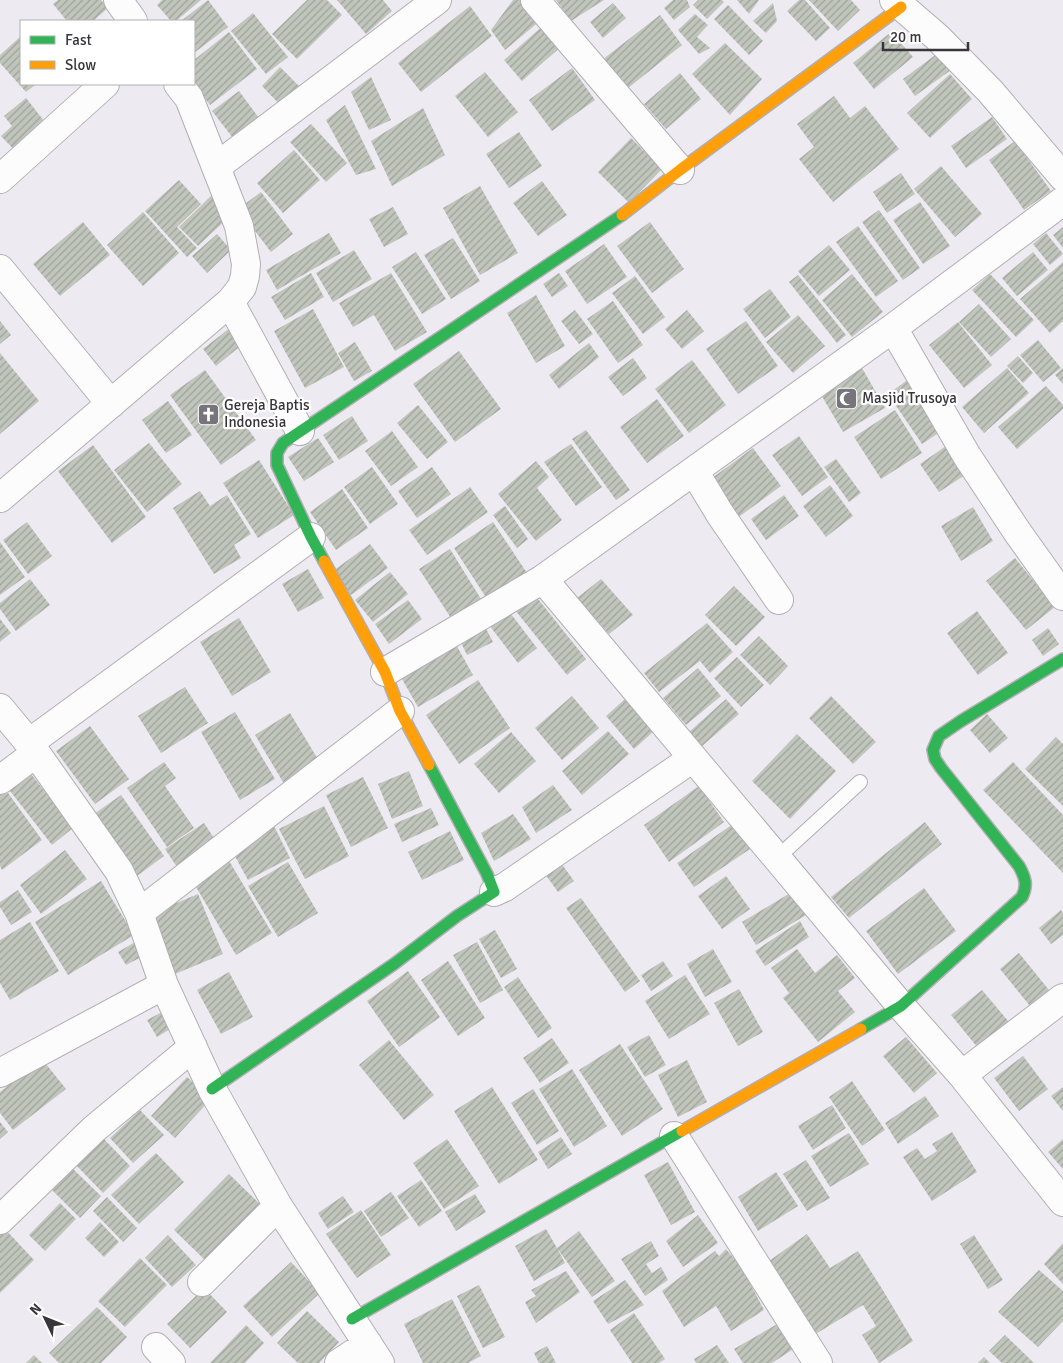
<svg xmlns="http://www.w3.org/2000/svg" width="1063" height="1363" font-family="Signika,sans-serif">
	<defs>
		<pattern id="building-hatch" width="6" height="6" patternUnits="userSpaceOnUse" patternTransform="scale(1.25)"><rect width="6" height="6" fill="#c1c6bd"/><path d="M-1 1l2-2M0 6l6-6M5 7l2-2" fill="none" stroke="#9ea29b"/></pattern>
	</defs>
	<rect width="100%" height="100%" fill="#edeaf1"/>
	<!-- building -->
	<path fill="url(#building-hatch)" d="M58 0H101L108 8 93 21H67L53 4Z
		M162 0H201L176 21H171L157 5Z
		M208 0 228 27 194 53V21H181Z
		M307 0H327L342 15 297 59 272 34Z
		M337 0H383L392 11 366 34Z
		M513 0H524L541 20 505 50 491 30Z
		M556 0H604L571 21Z
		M673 0H687L690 7 674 20 664 8Z
		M698 0H722L724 2 707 19 693 5Z
		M737 0H759L749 14Z
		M799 0H805L830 28 816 41 787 11Z
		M809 0H851L860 10 838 31Z
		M613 3 626 18 603 38 590 22Z
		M773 3 777 21 766 33 753 21Z
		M728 5 763 41 749 55 714 19Z
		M470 6 492 36 421 92 398 63Z
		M253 13 288 57 266 74 231 31Z
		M695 14 708 25 697 37 710 48 699 54 678 30Z
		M660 15 682 45 623 92 598 63Z
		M545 24 563 45 522 81 504 60Z
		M229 32 257 69 210 105 194 84V60Z
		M891 32 913 57 874 89 853 63Z
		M21 36V84H36L26 92 0 63V55Z
		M725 43 762 79 730 115 692 74Z
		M938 53 951 70 915 96 903 79Z
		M280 67 302 89 283 108 262 86Z
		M572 68 595 100 552 131 529 100Z
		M485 72 518 112 488 137 455 96Z
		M680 73 701 99 666 129 644 104Z
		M950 74 972 99 930 138 907 113Z
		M371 77 391 120 369 130 351 92Z
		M239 91 259 118 233 138 212 111Z
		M834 96 850 118 865 106 899 149 833 202 799 159 814 147 797 124Z
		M26 98 48 126 18 154 1 136 12 126 4 116Z
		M345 105 376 169 356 175 326 120Z
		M423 108 445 155 392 186 371 141Z
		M992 117 1007 139 966 168 951 146Z
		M311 124 347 163 326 182 290 142Z
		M519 132 542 166 509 188 486 154Z
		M631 138 662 169 629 203 598 172Z
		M1015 141 1051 191 1024 210 989 160Z
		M294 150 320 180 283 213 257 183Z
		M941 166 982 214 955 237 914 189Z
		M901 173 915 194 887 213 873 192Z
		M179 180 201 204 177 227 197 248 187 257 145 211Z
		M542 181 567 215 538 236 513 203Z
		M480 186 518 253 480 275 443 208Z
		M261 192 293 234 271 252 238 209Z
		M212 195 231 215 198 246 179 227Z
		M920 202 950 246 923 264 893 220Z
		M393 207 408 234 384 247 369 219Z
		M879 210 920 268 903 280 862 222Z
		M143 212 179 253 143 286 107 245Z
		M83 222 110 255 60 296 33 264Z
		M650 222 684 269 652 293 617 246Z
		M858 226 898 281 876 297 836 242Z
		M1063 227V248L1053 235Z
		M329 233 341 253 277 290 266 270Z
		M1046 233 1063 254 1050 265 1033 244Z
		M217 234 231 250 207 273 192 256Z
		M453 238 480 281 451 299 424 255Z
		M604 244 627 277 587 304 565 271Z
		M829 245 850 270 819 296 798 271Z
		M354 250 372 279 333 302 316 273Z
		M416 252 446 299 422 314 392 267Z
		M1033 252 1048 270 1017 296 1002 278Z
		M1063 262V321L1050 333 1020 299Z
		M311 273 324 297 285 320 271 297Z
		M391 273 427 332 395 351 374 315 353 327 339 303Z
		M559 273 568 286 552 297 543 284Z
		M852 274 883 312 852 337 822 300Z
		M990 274 1034 320 1016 337 972 290Z
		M798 275 846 335 837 343 789 282Z
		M635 276 665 317 643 334 612 293Z
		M770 289 791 317 765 338 743 309Z
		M536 295 565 346 536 363 507 313Z
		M613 301 643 345 618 363 587 319Z
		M979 304 1011 339 991 357 959 322Z
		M313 309 344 367 305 388 274 331Z
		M575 310 593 334 579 344 561 321Z
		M687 310 704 331 682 349 665 329Z
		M798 315 825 346 793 373 766 342Z
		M0 321 11 335 0 344Z
		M746 321 778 366 738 394 706 349Z
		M958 322 992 365 964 388 929 345Z
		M235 324 248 340 216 366 203 349Z
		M1038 340 1061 368 1043 382 1020 355Z
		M355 342 372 371 354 381 338 353Z
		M589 343 599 357 559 389 549 375Z
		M459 351 501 409 455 442 413 384Z
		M0 353 39 401 0 434Z
		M1018 356 1033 373 1023 383 1007 366Z
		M633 358 647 378 623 396 608 377Z
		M692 360 726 405 689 433 655 389Z
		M862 368 885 408 843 432 820 393Z
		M1007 368 1029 393 984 433 962 407Z
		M1063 368V384L1055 375Z
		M205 370 256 440 221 465 170 395Z
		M909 379 943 430 922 444 888 394Z
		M1046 386 1063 405V409L1017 449 998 427Z
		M657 399 684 436 647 463 620 427Z
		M168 401 192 435 166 453 142 420Z
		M418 405 448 442 427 459 397 423Z
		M895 410 922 453 881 479 854 437Z
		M352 416 368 441 339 460 323 435Z
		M586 430 630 490 616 500 572 439Z
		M392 431 418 467 391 486 365 451Z
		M799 436 828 477 802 496 772 455Z
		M318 438 334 462 304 481 288 457Z
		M149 443 182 484 147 512 114 470Z
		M571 444 602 487 576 506 544 462Z
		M949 444 968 473 939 492 920 464Z
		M93 445 146 517 112 543 58 471Z
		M753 448 781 486 736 519 708 481Z
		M836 459 861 493 849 502 824 467Z
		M259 460 294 515 258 538 223 483Z
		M536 461 549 477 537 488 562 520 536 541 498 494Z
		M372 467 398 504 370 524 344 487Z
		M432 467 451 494 417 518 398 491Z
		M830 485 853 516 826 537 803 506Z
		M470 487 488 512 427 555 409 530Z
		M342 489 368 528 336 550 310 512Z
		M200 491 210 506 227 495 251 534 234 545 241 558 214 574 173 508Z
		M784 495 799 516 766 540 751 519Z
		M505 506 528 539 517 548 493 515Z
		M973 507 993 541 961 561 941 526Z
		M27 522 52 556 28 574 3 540Z
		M493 522 529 576 489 602 454 548Z
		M0 542 25 577 0 595Z
		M370 544 388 568 351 595 333 571Z
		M450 549 481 599 451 618 419 569Z
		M1015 558 1055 607 1026 630 986 581Z
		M308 569 324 598 298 612 282 584Z
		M390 572 408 594 373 622 355 600Z
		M30 579 50 605 16 631 0 609V603Z
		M601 579 633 615 609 634 577 598Z
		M734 586 765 617 736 646 705 615Z
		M530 589 586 659 567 675 511 605Z
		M408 600 422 619 389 644 375 624Z
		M505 606 537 648 518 663 486 621Z
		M977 611 1008 653 978 675 947 633Z
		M239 618 271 672 232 696 200 642Z
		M0 619 11 633 0 642Z
		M483 623 493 642 467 655 458 636Z
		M707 623 733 652 710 673 700 661 659 692 644 673Z
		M1048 628 1059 644 1043 656 1032 640Z
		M759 636 788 666 770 685 740 655Z
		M454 641 473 675 418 707 398 672Z
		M737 657 764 685 741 707 714 678Z
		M698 668 721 696 686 725 663 698Z
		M478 680 510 728 459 764 426 715Z
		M185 687 208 723 161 753 138 716Z
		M572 696 599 728 562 760 535 728Z
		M831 696 876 742 853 764 809 718Z
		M625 699 653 732 634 749 606 716Z
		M726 699 739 714 701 747 689 732Z
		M235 712 275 779 240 800 201 732Z
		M290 713 319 761 283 782 255 735Z
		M987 714 1008 738 990 753 970 730Z
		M90 726 129 779 95 804 56 751Z
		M608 731 629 754 582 795 562 771Z
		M511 732 536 761 499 793 474 764Z
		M797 734 836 771 790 819 752 781Z
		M1056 737 1063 744V806L1025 769Z
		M164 762 176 778 165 786 194 828 167 847 127 788Z
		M1013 762 1063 815V873L983 790Z
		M28 770 73 828 52 845 7 787Z
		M409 771 423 806 392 819 378 784Z
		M363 777 388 828 351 847 326 795Z
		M0 785 6 794 8 793 42 840 2 870 0 866Z
		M553 785 572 810 536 833 522 807Z
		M699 786 724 822 669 862 644 825Z
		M121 795 164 856 137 876 94 814Z
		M324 806 349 856 305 879 279 829Z
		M431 808 439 825 402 842 394 824Z
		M513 814 531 839 494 861 481 833Z
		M925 822 942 844 849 918 831 897Z
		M204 823 216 841 177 867 165 849Z
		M273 824 290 858 248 880 230 847Z
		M733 824 750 849 694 887 677 863Z
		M450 831 464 860 422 880 408 852Z
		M65 850 87 879 41 914 20 885Z
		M225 854 272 933 236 955 189 875Z
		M288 862 318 913 278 937 248 886Z
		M561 863 574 881 558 892 545 874Z
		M726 876 750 909 722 929 698 896Z
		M101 881 134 935 68 975 35 922Z
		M924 888 956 931 898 974 866 931Z
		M18 890 32 912 11 925 0 907V902Z
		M792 892 806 915 756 945 742 922Z
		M198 894 223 954 175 974 150 914Z
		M581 898 640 981 625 992 566 908Z
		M1061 910 1063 913V935L1051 944 1039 928Z
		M800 921 809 937 765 966 755 951Z
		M30 922 59 971 10 1000 0 983V940Z
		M495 930 517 969 501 978 479 939Z
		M137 941 145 955 126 965 118 952Z
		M477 942 503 990 480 1003 453 955Z
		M713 949 732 982 705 997 687 964Z
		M797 949 815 973 837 955 855 978 838 991 855 1012 818 1042 783 998 789 993 771 968Z
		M1019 953 1053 995 1034 1011 1000 969Z
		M448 961 485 1018 458 1036 421 980Z
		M663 961 673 976 651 991 641 975Z
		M408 971 440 1017 399 1047 367 1001Z
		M229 972 253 1017 221 1034 197 990Z
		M685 975 710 1014 669 1039 645 1001Z
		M518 977 552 1028 538 1038 504 987Z
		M739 989 763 1032 738 1046 714 1003Z
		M982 990 1014 1028 983 1054 951 1015Z
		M162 1012 172 1028 157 1037 147 1020Z
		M649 1035 666 1065 645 1077 627 1047Z
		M906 1037 937 1073 914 1093 883 1056Z
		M552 1038 569 1063 540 1083 523 1058Z
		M389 1040 434 1095 404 1120 359 1065Z
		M620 1044 663 1109 622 1136 579 1070Z
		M1023 1056 1048 1089 1019 1111 994 1078Z
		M42 1059 66 1089 13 1130 0 1113V1092Z
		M687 1060 707 1102 678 1117 658 1075Z
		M572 1069 607 1126 574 1147 539 1089Z
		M187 1077 211 1099 175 1138 151 1116Z
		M852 1081 885 1130 862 1146 829 1097Z
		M492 1087 538 1160 499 1184 454 1111Z
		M1063 1087V1111L1051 1096Z
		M533 1089 559 1131 537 1145 511 1103Z
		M925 1096 939 1116 898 1144 885 1123Z
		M832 1105 846 1128 813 1150 798 1126Z
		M140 1110 164 1135 133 1163 110 1138Z
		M0 1122 8 1132 0 1139Z
		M952 1132 977 1172 932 1201 903 1157 917 1148 925 1159 937 1151 932 1144Z
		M849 1133 869 1164 830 1187 811 1156Z
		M102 1137 130 1166 103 1193 75 1164Z
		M561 1137 572 1154 548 1169 538 1152Z
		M447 1139 479 1186 444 1209 413 1163Z
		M1063 1139V1169L1048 1152Z
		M156 1153 184 1182 139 1224 111 1195Z
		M806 1160 830 1198 807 1211 783 1174Z
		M668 1162 695 1212 671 1225 644 1175Z
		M71 1167 101 1196 80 1218 50 1188Z
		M776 1172 798 1206 758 1231 738 1197Z
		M229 1174 260 1204 205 1260 174 1230Z
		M421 1180 442 1211 419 1227 397 1196Z
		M391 1192 409 1218 381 1237 364 1211Z
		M475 1194 486 1212 456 1231 445 1212Z
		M343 1196 354 1212 328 1229 318 1213Z
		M107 1197 137 1228 123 1242 93 1211Z
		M60 1203 76 1219 45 1251 29 1235Z
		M361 1210 391 1255 357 1278 326 1234Z
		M698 1215 718 1243 683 1267 666 1241Z
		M100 1222 119 1242 104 1257 85 1238Z
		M4 1228 34 1260 0 1293V1232Z
		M546 1229 557 1248 579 1231 615 1281 592 1297 557 1248 565 1263 534 1281 515 1246Z
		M807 1234 830 1268 858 1251 884 1292 913 1341 879 1363 862 1335 876 1326 863 1305 814 1335 769 1261Z
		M168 1235 196 1265 172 1287 145 1258Z
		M974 1235 1003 1280 988 1289 960 1244Z
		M651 1241 659 1256 646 1264 652 1273 661 1267 668 1280 645 1296 621 1259Z
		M1063 1243V1284L1044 1264Z
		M726 1249 742 1268 764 1310 731 1331 716 1306 684 1327 662 1291 715 1251 719 1256Z
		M140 1258 167 1285 125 1327 98 1301Z
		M291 1262 320 1293 272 1337 243 1306Z
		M1039 1270 1063 1291V1321L1038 1347 998 1312Z
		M566 1271 580 1292 536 1323 525 1302 536 1296 531 1290Z
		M625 1280 644 1305 608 1324 593 1301Z
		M479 1285 505 1337 483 1348 457 1296Z
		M204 1288 227 1312 190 1348 167 1324Z
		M452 1299 481 1356 468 1363H423L404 1324Z
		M97 1307 127 1337 101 1363H59L49 1353Z
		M307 1311 339 1342 319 1363H298L277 1343Z
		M634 1313 665 1359 659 1363H632L610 1330Z
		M779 1323 795 1348 772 1363H743L734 1349Z
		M246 1325 264 1343 245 1363H210Z
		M1005 1335 1034 1363H1002L989 1351Z
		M717 1345 729 1363H696L694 1359Z
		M547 1346 556 1363H539L534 1353Z
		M34 1355 42 1363H26Z
		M984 1357 990 1363H978Z"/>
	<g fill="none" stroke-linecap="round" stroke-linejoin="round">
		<defs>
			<path id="lane" d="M777 858 860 782"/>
			<path id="street" d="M118 0 133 21
				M535 0 680 170
				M894 0 937 37 990 91 1063 177
				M216 167 437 0
				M0 179 105 84
				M0 269 111 404
				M230 302 300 431
				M893 328 967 456 1018 533 1063 596
				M694 471 720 514 779 600
				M0 498 230 302 242 287 245 276 246 264 239 226 189 98 178 84
				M543 579 901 1006 962 1075 1063 1202
				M385 672 543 579 893 328 1063 201
				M0 708 29 743 119 871 139 913 164 985 212 1089 278 1206 380 1363
				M29 743 311 537
				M0 780 36 753
				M494 892 505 887 693 758
				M139 913 400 711
				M0 1073 164 985
				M962 1075 1063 998
				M674 1136 818 1363
				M0 1220 94 1129 193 1047
				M202 1282 278 1206
				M156 1347 171 1363
				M339 1363 368 1344"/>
			<path id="fast" d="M324 561 311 537 277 465V453L283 443 622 215
				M861 1029 901 1006 1022 897C1028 885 1025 877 1019 866L941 768 935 759 933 750 939 736 961 721 1063 659
				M212 1089 394 964 457 916 494 892 487 874 429 765
				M352 1319 682 1131"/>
			<path id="slow" d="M622 215 680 170 901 7
				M324 561 385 672 400 711 429 765
				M682 1131 861 1029"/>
		</defs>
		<!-- lane casing -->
		<use href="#lane" stroke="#b1afb4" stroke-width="16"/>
		<!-- street casing -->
		<use href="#street" stroke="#b1afb4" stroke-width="30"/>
		<!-- fast casing -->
		<use href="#fast" stroke="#b1afb4" stroke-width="14"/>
		<!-- slow casing -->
		<use href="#slow" stroke="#b1afb4" stroke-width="14"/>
		<!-- lane -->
		<use href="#lane" stroke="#fcfcfd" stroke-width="14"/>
		<!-- street -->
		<use href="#street" stroke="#fcfcfd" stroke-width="28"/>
		<!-- fast -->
		<use href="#fast" stroke="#30b455" stroke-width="11"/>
		<!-- slow -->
		<use href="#slow" stroke="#ff9f0a" stroke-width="11"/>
	</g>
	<!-- icons -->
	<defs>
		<symbol id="mosque-square" viewBox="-11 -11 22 22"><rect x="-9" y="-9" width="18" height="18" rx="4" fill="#77757b" stroke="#fff"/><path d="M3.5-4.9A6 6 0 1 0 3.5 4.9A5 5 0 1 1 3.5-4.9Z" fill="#fff"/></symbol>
		<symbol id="church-square" viewBox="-11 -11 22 22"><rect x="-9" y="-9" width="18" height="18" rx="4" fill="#77757b" stroke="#fff"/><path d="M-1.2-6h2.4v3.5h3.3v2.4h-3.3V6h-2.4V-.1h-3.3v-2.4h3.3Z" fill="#fff"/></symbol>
	</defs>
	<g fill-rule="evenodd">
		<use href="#mosque-square" x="834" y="386" width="25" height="25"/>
		<use href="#church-square" x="196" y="402" width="25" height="25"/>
	</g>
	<g text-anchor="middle" stroke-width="4.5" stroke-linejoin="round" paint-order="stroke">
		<!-- poi labels -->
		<g font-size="15" fill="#38363b" stroke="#fff" text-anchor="start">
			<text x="862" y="403">Masjid Trusoya</text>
			<text x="224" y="410">Gereja Baptis<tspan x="224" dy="17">Indonesia</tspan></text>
		</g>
	</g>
	<!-- legend -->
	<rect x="20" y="20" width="175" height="65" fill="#ffffff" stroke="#afafb1"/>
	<rect x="30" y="36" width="25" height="8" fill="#30b455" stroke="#afafb1"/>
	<text x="65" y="45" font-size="15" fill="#38363b">Fast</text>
	<rect x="30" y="61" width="25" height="8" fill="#ff9f0a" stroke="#afafb1"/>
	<text x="65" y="70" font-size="15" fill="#38363b">Slow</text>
	<!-- north arrow -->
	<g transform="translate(45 1318) rotate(313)" stroke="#ffffff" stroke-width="4" paint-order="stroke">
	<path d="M0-4L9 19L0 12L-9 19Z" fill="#38363b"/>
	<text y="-8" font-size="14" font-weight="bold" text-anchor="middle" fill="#38363b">N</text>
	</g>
	<!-- scale -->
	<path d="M883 42v8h85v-8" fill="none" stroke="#38363b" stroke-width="2.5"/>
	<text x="890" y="42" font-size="15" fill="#38363b" stroke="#ffffff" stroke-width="4" paint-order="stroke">20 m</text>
</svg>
